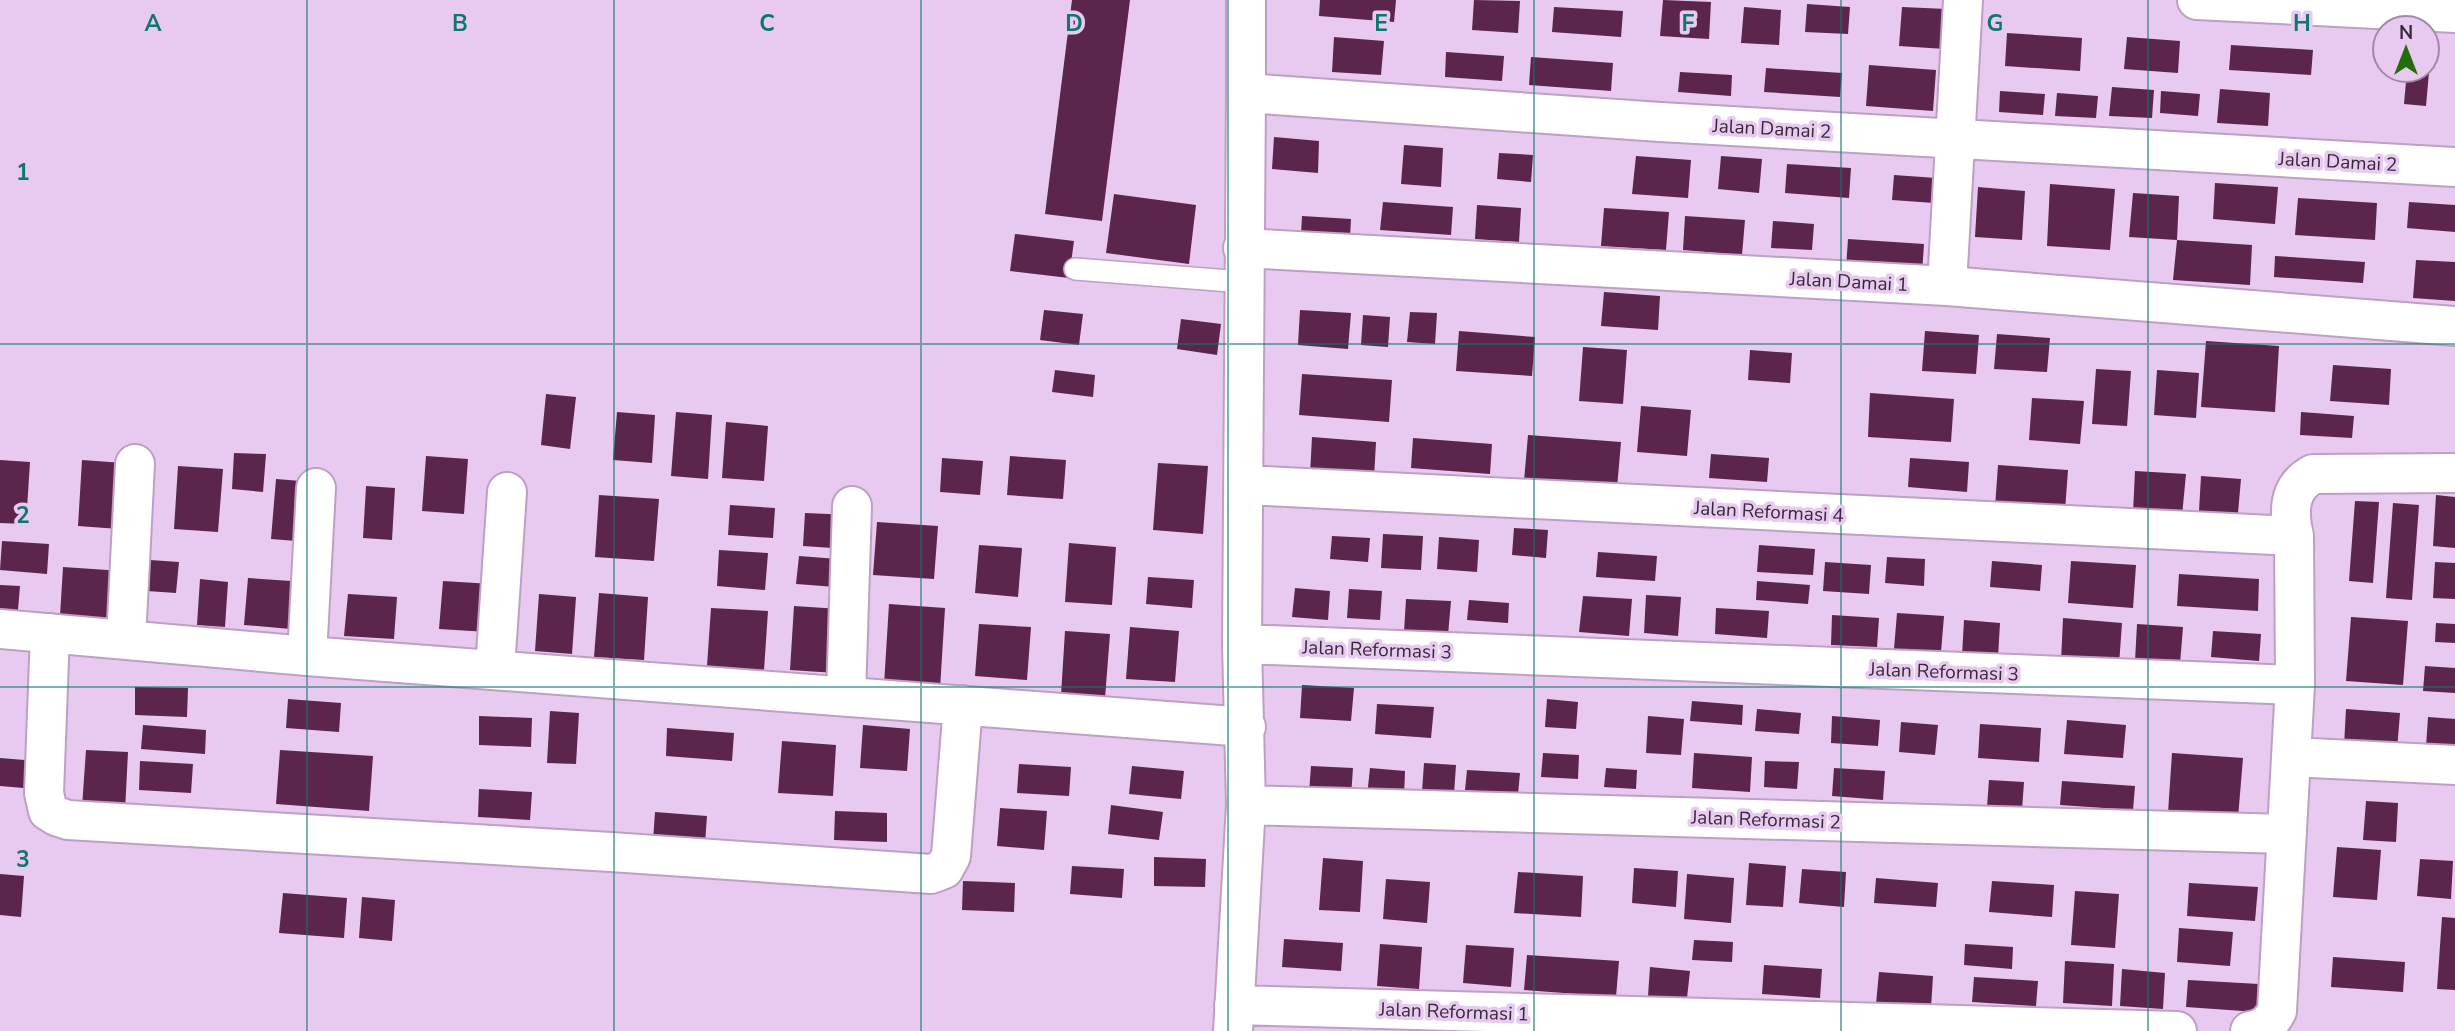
<svg xmlns="http://www.w3.org/2000/svg" width="2455" height="1031" font-family="'Nunito Sans',sans-serif">
	<rect width="100%" height="100%" fill="#e8c9ef"/>
	<!-- building -->
	<path fill="#5b254c" d="M1072 0H1130L1102 221 1045 214Z
		M1320 0H1396L1394 22 1319 16Z
		M1474 0 1520 1 1518 33 1472 30Z
		M1663 0 1711 2 1709 39 1660 36Z
		M1807 4 1850 7 1848 34 1805 32Z
		M1554 7 1623 11 1621 37 1552 32Z
		M1744 7 1781 10 1779 45 1741 43Z
		M1902 7 1947 9 1945 49 1899 46Z
		M2007 33 2082 38 2080 71 2005 66Z
		M1334 37 1384 41 1381 75 1332 72Z
		M2127 37 2180 41 2178 73 2124 69Z
		M2231 45 2313 50 2311 75 2229 70Z
		M1446 52 1504 56 1502 81 1445 77Z
		M1531 57 1613 63 1611 91 1529 85Z
		M2427 60 2430 61 2426 106 2404 104 2407 70H2427Z
		M1869 65 1936 70 1933 111 1866 106Z
		M1766 68 1842 73 1840 97 1764 92Z
		M1680 72 1732 75 1731 96 1678 92Z
		M2112 87 2154 90 2152 118 2109 116Z
		M2220 89 2270 93 2268 126 2217 123Z
		M2000 91 2045 94 2043 115 1999 112Z
		M2161 91 2200 94 2198 116 2160 113Z
		M2057 93 2098 96 2096 118 2055 116Z
		M1274 137 1319 141 1318 173 1272 169Z
		M1404 145 1443 148 1441 187 1401 184Z
		M1499 153 1533 155 1531 182 1497 179Z
		M1636 156 1691 160 1688 198 1632 194Z
		M1721 156 1762 159 1759 193 1718 189Z
		M1787 164 1851 168 1849 198 1785 193Z
		M1894 175 1936 178 1934 203 1892 200Z
		M2215 183 2278 187 2275 224 2213 219Z
		M2050 184 2115 189 2110 250 2047 246Z
		M1978 187 2025 191 2022 240 1975 237Z
		M2133 193 2179 196 2177 240 2129 237Z
		M1114 194 1196 205 1189 264 1106 253Z
		M2298 198 2377 203 2375 240 2295 235Z
		M1383 202 1453 207 1451 235 1380 230Z
		M2409 202 2455 205V232L2407 228Z
		M1477 205 1521 208 1519 242 1475 239Z
		M1604 208 1669 212 1666 250 1601 246Z
		M1302 216 1351 219 1350 237 1301 234Z
		M1685 216 1745 220 1742 255 1683 250Z
		M1773 221 1814 224 1812 250 1771 248Z
		M1015 234 1074 241 1069 278 1010 271Z
		M1848 239 1924 244 1922 273 1846 268Z
		M2177 240 2252 245 2250 285 2173 280Z
		M2275 256 2365 262 2363 283 2274 277Z
		M2416 260 2455 262V301L2413 298Z
		M1604 292 1660 296 1658 330 1601 326Z
		M1044 310 1083 314 1079 345 1040 340Z
		M1300 310 1351 313 1348 349 1298 345Z
		M1410 312 1437 313 1435 344 1407 342Z
		M1363 315 1390 317 1388 347 1361 345Z
		M1181 319 1221 324 1217 355 1177 349Z
		M1459 331 1535 337 1532 376 1456 371Z
		M1925 331 1979 335 1976 374 1922 371Z
		M1997 334 2050 338 2047 372 1994 369Z
		M2206 341 2279 346 2275 412 2201 407Z
		M1583 347 1627 350 1623 404 1579 401Z
		M1750 350 1792 353 1790 383 1748 380Z
		M2333 365 2391 369 2389 405 2330 401Z
		M2096 369 2131 371 2127 426 2092 424Z
		M1055 370 1095 375 1093 397 1052 392Z
		M2157 370 2199 373 2196 418 2154 415Z
		M1302 374 1392 380 1389 422 1299 415Z
		M1870 393 1954 399 1951 442 1868 437Z
		M546 394 576 397 570 449 541 445Z
		M2032 398 2084 401 2080 444 2029 440Z
		M1641 406 1691 410 1687 456 1637 452Z
		M617 412 655 415 652 463 613 460Z
		M676 412 712 415 708 479 671 476Z
		M2301 412 2354 416 2352 438 2300 435Z
		M726 422 768 426 764 481 722 478Z
		M1528 435 1621 442 1617 488 1524 481Z
		M1312 437 1376 442 1374 479 1310 475Z
		M1413 438 1492 444 1490 474 1411 468Z
		M234 453 266 454 263 492 232 489Z
		M1711 454 1769 458 1767 482 1709 478Z
		M426 456 468 459 464 514 422 511Z
		M1010 456 1066 460 1063 499 1007 495Z
		M942 458 983 461 980 495 940 492Z
		M1910 458 1969 462 1967 492 1908 487Z
		M0 460 30 462 26 524 0 523Z
		M82 460 124 463 119 529 78 526Z
		M1158 463 1208 466 1203 534 1153 530Z
		M1998 465 2068 470 2065 511 1995 507Z
		M178 466 223 469 218 532 174 529Z
		M2135 471 2186 474 2182 516 2133 513Z
		M2201 476 2241 479 2238 513 2199 511Z
		M276 479 313 482 309 542 271 539Z
		M366 486 395 488 392 540 363 538Z
		M599 495 659 499 654 561 595 557Z
		M2436 495 2455 497V548L2433 546Z
		M2355 501 2379 502 2373 583 2349 581Z
		M2393 503 2419 505 2412 600 2386 598Z
		M730 505 775 508 773 538 728 535Z
		M805 513 850 515 847 549 803 546Z
		M877 522 938 526 934 579 873 575Z
		M1514 528 1548 530 1546 558 1512 555Z
		M1383 534 1423 536 1421 570 1381 568Z
		M1332 536 1370 538 1368 562 1330 559Z
		M1439 537 1479 540 1477 572 1437 569Z
		M2 541 49 544 47 574 0 570Z
		M1069 543 1116 547 1112 605 1065 602Z
		M979 545 1022 548 1018 597 975 593Z
		M1759 545 1815 549 1813 575 1757 572Z
		M719 550 768 553 765 590 717 586Z
		M1598 552 1657 556 1655 581 1596 577Z
		M799 556 838 559 836 587 796 584Z
		M1887 557 1925 559 1924 586 1885 583Z
		M150 560 179 562 176 593 147 591Z
		M1992 561 2042 565 2040 591 1990 587Z
		M2071 561 2136 565 2133 608 2068 603Z
		M1825 562 1871 565 1869 594 1823 591Z
		M2435 562 2455 563V599L2433 598Z
		M63 567 122 571 118 620 60 616Z
		M2179 574 2259 579 2258 611 2177 606Z
		M1148 577 1194 580 1192 608 1146 604Z
		M248 578 306 582 302 630 244 625Z
		M200 579 228 582 225 627 197 625Z
		M443 581 492 584 488 632 439 629Z
		M1757 581 1810 585 1808 604 1756 600Z
		M0 585 20 586 18 610 0 609Z
		M1295 588 1330 591 1328 620 1292 617Z
		M1349 589 1382 591 1380 620 1347 618Z
		M599 593 648 597 644 660 594 657Z
		M348 594 397 597 394 639 344 636Z
		M539 594 576 597 572 654 535 651Z
		M1646 595 1681 597 1678 636 1644 633Z
		M1583 596 1632 599 1629 636 1579 632Z
		M1406 599 1451 601 1448 635 1404 632Z
		M1469 600 1509 603 1508 623 1467 620Z
		M889 604 945 608 940 689 884 685Z
		M794 606 840 609 836 673 790 670Z
		M711 608 768 611 764 670 707 666Z
		M1716 608 1769 611 1767 638 1715 634Z
		M1897 613 1944 616 1941 652 1894 649Z
		M1832 615 1879 618 1877 647 1831 645Z
		M2351 617 2408 621 2403 685 2346 681Z
		M2063 618 2122 623 2119 665 2061 661Z
		M1964 620 2000 623 1998 657 1962 656Z
		M2436 623 2455 624V643L2435 642Z
		M979 624 1031 627 1027 680 975 676Z
		M2137 624 2183 627 2180 664 2135 661Z
		M1130 627 1179 631 1175 682 1126 679Z
		M1065 631 1110 634 1105 698 1061 695Z
		M2213 631 2261 634 2259 661 2211 657Z
		M2425 666 2455 668V693L2423 691Z
		M1302 685 1354 688 1351 721 1300 718Z
		M135 687 188 688 187 717 135 715Z
		M288 699 341 703 339 732 286 728Z
		M1547 699 1578 702 1576 729 1545 727Z
		M1692 701 1743 705 1742 725 1690 721Z
		M1377 704 1434 707 1431 738 1375 734Z
		M1757 709 1801 713 1799 734 1755 731Z
		M2346 709 2400 713 2397 750 2344 746Z
		M550 711 579 713 576 764 547 763Z
		M479 716 532 718 531 747 479 745Z
		M1648 716 1684 719 1681 755 1646 753Z
		M1832 716 1880 720 1878 746 1831 743Z
		M2428 717 2455 719V749L2426 747Z
		M2067 720 2126 725 2123 758 2064 754Z
		M1901 722 1938 725 1935 755 1899 752Z
		M1980 724 2041 728 2039 762 1978 758Z
		M143 725 206 730 205 754 141 749Z
		M863 725 910 729 907 771 860 768Z
		M667 728 734 733 732 761 666 756Z
		M782 741 836 745 833 796 778 793Z
		M86 750 128 752 125 811 82 807Z
		M280 750 373 756 369 811 276 804Z
		M1543 753 1579 755 1578 779 1541 777Z
		M1694 753 1752 757 1750 792 1692 788Z
		M2172 753 2243 758 2238 818 2168 813Z
		M0 758 37 761 35 789 0 786Z
		M140 761 193 764 191 793 139 790Z
		M1765 761 1799 762 1797 789 1764 787Z
		M1424 763 1456 765 1454 794 1422 792Z
		M1019 764 1071 767 1069 796 1017 793Z
		M1132 766 1184 771 1181 799 1129 794Z
		M1311 766 1353 768 1351 796 1309 793Z
		M1370 768 1405 771 1404 798 1367 796Z
		M1606 768 1637 770 1636 789 1604 787Z
		M1834 768 1885 771 1883 800 1832 796Z
		M1467 770 1520 773 1518 794 1465 790Z
		M1989 780 2024 782 2022 810 1987 807Z
		M2062 781 2135 786 2133 810 2060 805Z
		M479 789 532 792 530 820 478 817Z
		M2366 801 2398 803 2396 842 2363 840Z
		M1111 805 1163 812 1159 840 1108 834Z
		M1000 808 1047 811 1044 850 997 846Z
		M835 811 887 813V842L834 840Z
		M655 812 707 816 705 844 653 841Z
		M2337 847 2381 850 2377 900 2333 897Z
		M1154 857 1206 859 1205 887 1154 886Z
		M1323 858 1363 861 1360 912 1319 910Z
		M2420 859 2453 861 2451 899 2417 896Z
		M1749 863 1786 866 1783 907 1746 905Z
		M1072 866 1124 869 1122 898 1070 894Z
		M1634 868 1678 871 1676 907 1632 903Z
		M1802 869 1846 872 1844 907 1799 903Z
		M1518 872 1583 876 1581 917 1514 913Z
		M0 874 24 876 21 917 0 915Z
		M1687 874 1734 878 1731 923 1684 919Z
		M1876 878 1938 883 1936 907 1874 903Z
		M1386 879 1430 882 1427 923 1383 919Z
		M963 881 1015 883 1014 912 962 910Z
		M1992 881 2054 885 2052 917 1989 912Z
		M2189 883 2258 887 2255 921 2187 916Z
		M2075 891 2119 894 2115 948 2071 945Z
		M283 893 347 898 344 938 279 933Z
		M362 897 395 900 392 941 359 938Z
		M2442 917 2455 918V990L2437 989Z
		M2179 928 2233 932 2230 966 2177 962Z
		M1284 939 1343 943 1341 971 1282 967Z
		M1694 940 1733 942 1732 962 1692 960Z
		M1380 944 1422 947 1419 989 1377 986Z
		M1965 944 2013 947 2012 969 1964 965Z
		M1466 945 1514 948 1511 987 1463 983Z
		M1527 955 1619 961 1616 997 1524 990Z
		M2333 957 2405 962 2403 992 2331 987Z
		M2065 961 2114 964 2112 1006 2063 1003Z
		M1764 965 1822 969 1820 998 1762 994Z
		M1650 967 1690 971 1687 998 1648 996Z
		M2122 969 2165 973 2163 1009 2120 1006Z
		M1879 972 1933 976 1931 1008 1876 1004Z
		M1974 977 2038 981 2036 1006 1972 1002Z
		M2188 980 2259 984 2257 1012 2186 1007Z"/>
	<g fill="none" stroke-linecap="round" stroke-linejoin="round">
		<defs>
			<path id="lane" d="M1075 269 1243 282"/>
			<path id="street" d="M1246 0V93
				M2197 0 2455 13
				M1243 248 1947 286 2455 326
				M1947 286 1963 0
				M1245 485 2294 536
				M0 629 307 656 1246 727
				M50 633 44 793 48 811 56 816 68 820 611 852 931 874 944 869 951 856 963 705
				M126 640 135 464
				M1242 644 2295 685
				M307 656 316 488
				M495 669 507 492
				M846 697 852 506
				M2291 757 2455 765
				M1246 805 2287 834
				M1234 1005 2177 1031
				M1233 1031 1246 805 1242 644 1246 93 1660 122 2455 167
				M2250 1031C2263 1029 2271 1023 2277 1011L2295 685 2294 536C2288 511 2289 487 2313 474L2455 473"/>
		</defs>
		<!-- lane casing -->
		<use href="#lane" stroke="#be9fc5" stroke-width="24"/>
		<!-- street casing -->
		<use href="#street" stroke="#be9fc5" stroke-width="42"/>
		<!-- lane -->
		<use href="#lane" stroke="#fff" stroke-width="21"/>
		<!-- street -->
		<use href="#street" stroke="#fff" stroke-width="38"/>
	</g>
	<!-- grid -->
	<path fill="none" stroke="#0f766e" stroke-width="2" stroke-opacity="0.55" d="M307 0V1031M614 0V1031M921 0V1031M1228 0V1031M1534 0V1031M1841 0V1031M2148 0V1031M0 344H2455M0 687H2455"/>
	<g text-anchor="middle" stroke-width="7" stroke-linejoin="round" paint-order="stroke">
		<!-- street labels -->
		<g font-size="19" fill="#362a39" stroke="#e8c9ef">
			<text transform="translate(1772 128) rotate(3)" y="7">Jalan Damai 2</text>
			<text transform="translate(2338 161) rotate(3)" y="7">Jalan Damai 2</text>
			<text transform="translate(1849 281) rotate(3)" y="7">Jalan Damai 1</text>
			<text transform="translate(1769 511) rotate(3)" y="7">Jalan Reformasi 4</text>
			<text transform="translate(1377 649) rotate(2)" y="7">Jalan Reformasi 3</text>
			<text transform="translate(1944 671) rotate(2)" y="7">Jalan Reformasi 3</text>
			<text transform="translate(1766 819) rotate(2)" y="7">Jalan Reformasi 2</text>
			<text transform="translate(1454 1011) rotate(2)" y="7">Jalan Reformasi 1</text>
		</g>
	</g>
	<g font-size="23" text-anchor="middle" font-weight="bold" fill="#0f766e" stroke="#e8c9ef" stroke-width="7" stroke-linejoin="round" paint-order="stroke">
		<text x="153" y="31">A</text>
		<text x="460" y="31">B</text>
		<text x="767" y="31">C</text>
		<text x="1074" y="31">D</text>
		<text x="1381" y="31">E</text>
		<text x="1688" y="31">F</text>
		<text x="1995" y="31">G</text>
		<text x="2302" y="31">H</text>
		<text x="23" y="180">1</text>
		<text x="23" y="523">2</text>
		<text x="23" y="867">3</text>
	</g>
	<!-- north arrow -->
	<g transform="translate(2406 49)"><circle r="33" fill="#e8c9ef" stroke="#a189a6" stroke-width="2"/>
	<path d="M0-5L12 26L0 18L-12 26Z" fill="#246d0d"/>
	<text y="-10" font-size="19" font-weight="bold" text-anchor="middle" fill="#362a39">N</text>
	</g>
</svg>
